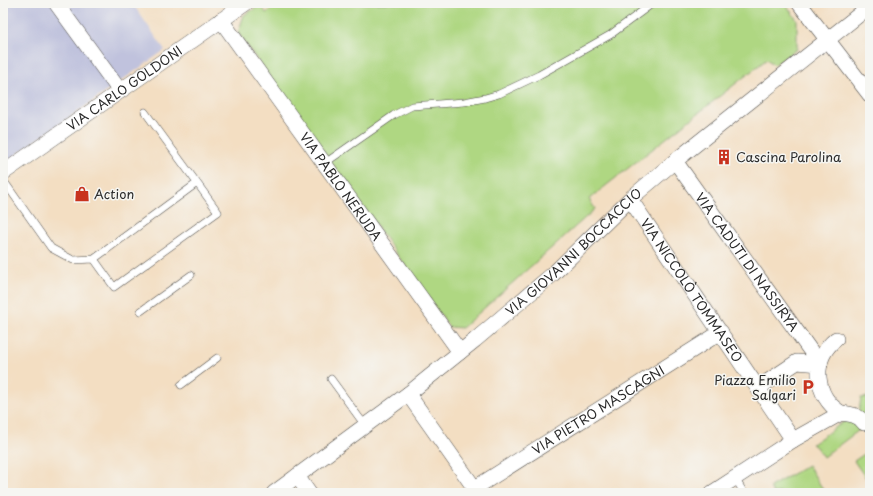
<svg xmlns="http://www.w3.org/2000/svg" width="873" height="496" font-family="'Playpen Sans',sans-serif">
	<rect width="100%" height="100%" fill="#f6f6f2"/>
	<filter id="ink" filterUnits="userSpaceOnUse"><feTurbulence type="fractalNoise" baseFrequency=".025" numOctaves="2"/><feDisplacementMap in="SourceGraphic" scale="8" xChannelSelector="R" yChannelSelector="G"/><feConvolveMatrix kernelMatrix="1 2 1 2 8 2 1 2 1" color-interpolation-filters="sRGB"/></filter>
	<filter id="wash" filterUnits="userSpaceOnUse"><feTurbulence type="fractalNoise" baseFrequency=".012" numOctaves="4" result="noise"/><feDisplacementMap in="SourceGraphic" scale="16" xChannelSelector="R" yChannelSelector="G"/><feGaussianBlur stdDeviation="0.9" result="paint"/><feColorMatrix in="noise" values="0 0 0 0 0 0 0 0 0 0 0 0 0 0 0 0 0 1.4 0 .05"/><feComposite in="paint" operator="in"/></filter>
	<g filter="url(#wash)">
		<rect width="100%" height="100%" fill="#f3dec2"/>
		<!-- industrial -->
		<path fill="#c0c2dd" d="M3 3H132L165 50 3 164Z"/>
		<!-- green -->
		<path fill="#afd782" stroke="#6d8156" d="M280 3H785L797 20V49L774 65 767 59 589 199 595 209 462 328 449 327 238 33 244 15 261 5 266 13Z
			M870 397V422L823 457 816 447 812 444 859 411 861 398Z
			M870 450V484L854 461Z
			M808 465 824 491 820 493H773L770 487Z"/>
	</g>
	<g filter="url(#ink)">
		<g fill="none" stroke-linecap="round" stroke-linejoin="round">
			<defs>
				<path id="lane" d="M145 112 197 183
					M325 163 394 115 412 106 464 102 485 98 499 94 539 75 610 35 653 3
					M3 183 6 184 51 248 73 260 94 259 197 183 218 212 114 287 94 259
					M141 311 191 275
					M331 379 361 420 367 425
					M181 385 217 358
					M735 478 744 493"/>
				<g id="street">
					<path d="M56 3 120 91"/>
					<path d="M799 3 870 95"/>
					<path id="s1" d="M221 20 460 352"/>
					<path id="s2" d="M675 161 820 364"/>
					<path id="s3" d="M3 173 246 3"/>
					<path id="s4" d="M630 199 793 440"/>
					<path d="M836 339C811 359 814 396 841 413"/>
					<path d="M758 388 797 362 820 364"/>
					<path d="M408 394 478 493"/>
					<path d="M297 476 309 493"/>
					<path id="s5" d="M475 488 721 332"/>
					<path id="s6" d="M274 493 408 394 475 340 553 274 630 199 675 161 870 6"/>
					<path d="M712 493 793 440 841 413C850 414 859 415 864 423"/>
				</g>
			</defs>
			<!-- lane casing -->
			<use href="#lane" stroke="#494642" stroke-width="8"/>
			<!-- street casing -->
			<use href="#street" stroke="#494642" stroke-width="16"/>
			<!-- lane -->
			<use href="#lane" stroke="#fff" stroke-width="7"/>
			<!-- street -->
			<use href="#street" stroke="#fff" stroke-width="15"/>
		</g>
	</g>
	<!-- icons -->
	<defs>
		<symbol id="building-bare" viewBox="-9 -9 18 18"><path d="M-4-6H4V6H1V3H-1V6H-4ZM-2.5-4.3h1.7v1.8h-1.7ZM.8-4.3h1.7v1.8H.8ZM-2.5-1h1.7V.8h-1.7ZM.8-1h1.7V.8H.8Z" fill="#c8321e" stroke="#f6f6f2" stroke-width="2.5" paint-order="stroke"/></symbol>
		<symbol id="shop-bare" viewBox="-9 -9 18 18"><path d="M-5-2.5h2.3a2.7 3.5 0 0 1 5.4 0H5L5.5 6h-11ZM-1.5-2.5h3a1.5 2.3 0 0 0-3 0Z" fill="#c8321e" stroke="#f6f6f2" stroke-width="2.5" paint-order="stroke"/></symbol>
		<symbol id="parking-bare" viewBox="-9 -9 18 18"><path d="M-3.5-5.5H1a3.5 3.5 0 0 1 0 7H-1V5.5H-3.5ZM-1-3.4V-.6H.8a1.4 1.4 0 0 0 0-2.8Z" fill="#c8321e" stroke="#f6f6f2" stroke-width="2.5" paint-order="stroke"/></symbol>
	</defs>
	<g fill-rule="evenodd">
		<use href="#building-bare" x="713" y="146" width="22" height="22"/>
		<use href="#shop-bare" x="71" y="183" width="22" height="22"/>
		<use href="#parking-bare" x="797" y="376" width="22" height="22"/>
	</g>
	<g text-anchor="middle" stroke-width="3" stroke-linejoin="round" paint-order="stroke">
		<!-- street labels -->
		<g font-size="13" fill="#2b2b2b" stroke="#f6f6f2">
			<text dy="5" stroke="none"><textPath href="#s3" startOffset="148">VIA CARLO GOLDONI</textPath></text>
			<text dy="5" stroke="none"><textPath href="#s1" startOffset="205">VIA PABLO NERUDA</textPath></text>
			<text dy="5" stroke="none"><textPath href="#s6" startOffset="385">VIA GIOVANNI BOCCACCIO</textPath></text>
			<text dy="5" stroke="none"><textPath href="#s2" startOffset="124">VIA CADUTI DI NASSIRYA</textPath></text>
			<text dy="5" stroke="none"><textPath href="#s4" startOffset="110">VIA NICCOLÒ TOMMASEO</textPath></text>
			<text dy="5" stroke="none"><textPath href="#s5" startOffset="146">VIA PIETRO MASCAGNI</textPath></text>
		</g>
		<!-- poi labels -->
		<g font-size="13" fill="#2b2b2b" stroke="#f6f6f2" text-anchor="start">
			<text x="736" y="162">Cascina Parolina</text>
			<text x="94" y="199">Action</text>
			<text x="796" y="385" text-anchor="end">Piazza Emilio<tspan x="796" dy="15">Salgari</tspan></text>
		</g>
	</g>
	<!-- margin -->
	<rect width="873" height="496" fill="none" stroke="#f6f6f2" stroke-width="16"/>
</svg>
